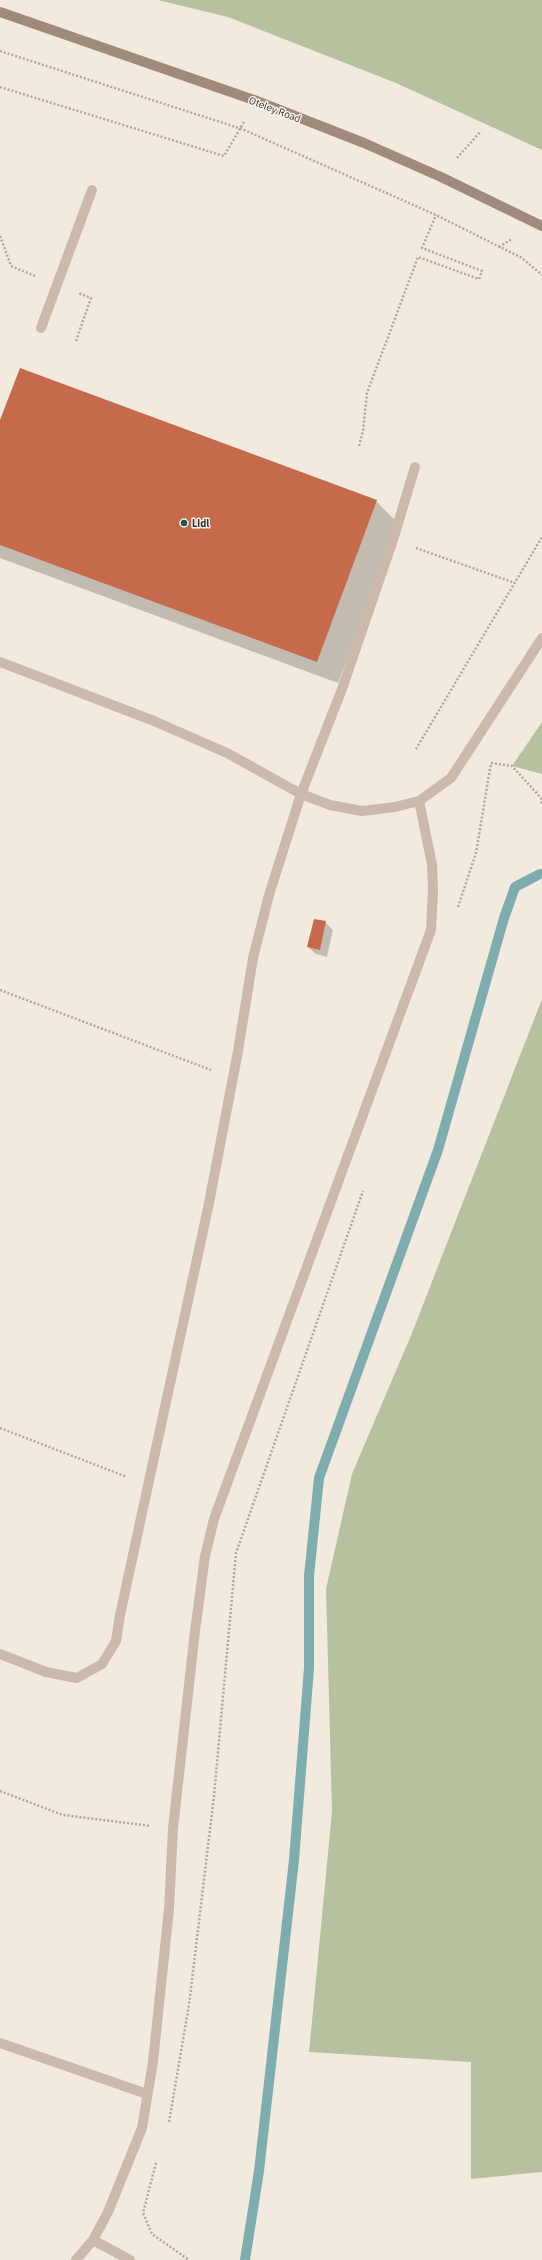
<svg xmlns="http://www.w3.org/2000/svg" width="542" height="2260" font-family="'IBM Plex Sans',sans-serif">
	<rect width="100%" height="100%" fill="#f3eadf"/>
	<!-- green -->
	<path fill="#b6c29f" d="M158 0H542V150L396 83 228 17Z
		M542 722V774L512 766Z
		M542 999V2172L471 2179V2062L309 2052 332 1811 326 1589 352 1474 412 1333Z"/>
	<!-- shadow -->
	<path fill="#0003" d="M0 423 376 501 398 523 338 683 0 558Z
		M325 922 333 930 327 957 316 954 308 947Z"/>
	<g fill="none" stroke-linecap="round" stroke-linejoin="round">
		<!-- stream -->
		<path stroke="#7eadb0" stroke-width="10" d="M245 2260 259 2171 294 1860 309 1668V1576L319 1478 438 1150 504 918 515 887 540 874"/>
	</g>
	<!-- building -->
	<path fill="#c56b4b" d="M20 368 377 500 317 662 0 545V420Z
		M314 919 326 921 320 950 307 947Z"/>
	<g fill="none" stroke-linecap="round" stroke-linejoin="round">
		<!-- path -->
		<path stroke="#b7a595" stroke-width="2.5" stroke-dasharray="2 2" stroke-linecap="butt" d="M0 51 242 129 436 215 522 258 542 275
			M0 87 224 156 244 122
			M457 158 481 131
			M0 236 11 266 35 276
			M499 247 512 239
			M76 341 91 298 78 293
			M359 446 363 431 367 393 418 257 479 279 482 271 422 248 436 215
			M416 548 515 583
			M416 749 542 537
			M491 763 512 766 541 798 542 805
			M458 907 476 853 491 763
			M0 990 211 1070
			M0 1428 127 1477
			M0 1791 63 1815 150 1826
			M169 2122 189 2005 214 1796 236 1553 363 1191
			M156 2163 143 2213 152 2234 189 2260"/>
		<!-- service -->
		<path stroke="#cbbaab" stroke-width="10" d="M41 328 92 190
			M0 662 154 721 227 753 301 794
			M0 1654 46 1672 77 1678 102 1664 116 1641 120 1615 208 1208 238 1051 253 958 269 895 301 794 342 689 393 540 415 467
			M0 2043 147 2094
			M93 2240 130 2260
			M76 2260 93 2240 108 2212 142 2128 153 2062 169 1909 173 1828 195 1631 205 1556 214 1519 431 930 433 890 432 864 419 801"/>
		<!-- minor -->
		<path stroke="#cbbaab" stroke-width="10" d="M301 794 330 805 362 811 395 807 419 801 451 778 542 638"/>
		<!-- secondary -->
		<path stroke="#9f8a7c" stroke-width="10" d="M0 12 254 100 364 143 441 177 542 226"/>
	</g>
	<!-- markers -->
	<circle fill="#1f565b" stroke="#faf4ec" stroke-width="1.5" cx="184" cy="523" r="4"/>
	<g text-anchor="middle" stroke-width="3" stroke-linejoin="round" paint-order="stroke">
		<!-- street labels -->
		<g font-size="10" fill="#392f2a" stroke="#faf4ec">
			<text transform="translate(275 109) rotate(21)" y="4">Oteley Road</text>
		</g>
		<!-- poi labels -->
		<g font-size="10" font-weight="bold" fill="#392f2a" stroke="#faf4ec" text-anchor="start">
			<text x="192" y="527">Lidl</text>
		</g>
	</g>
</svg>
